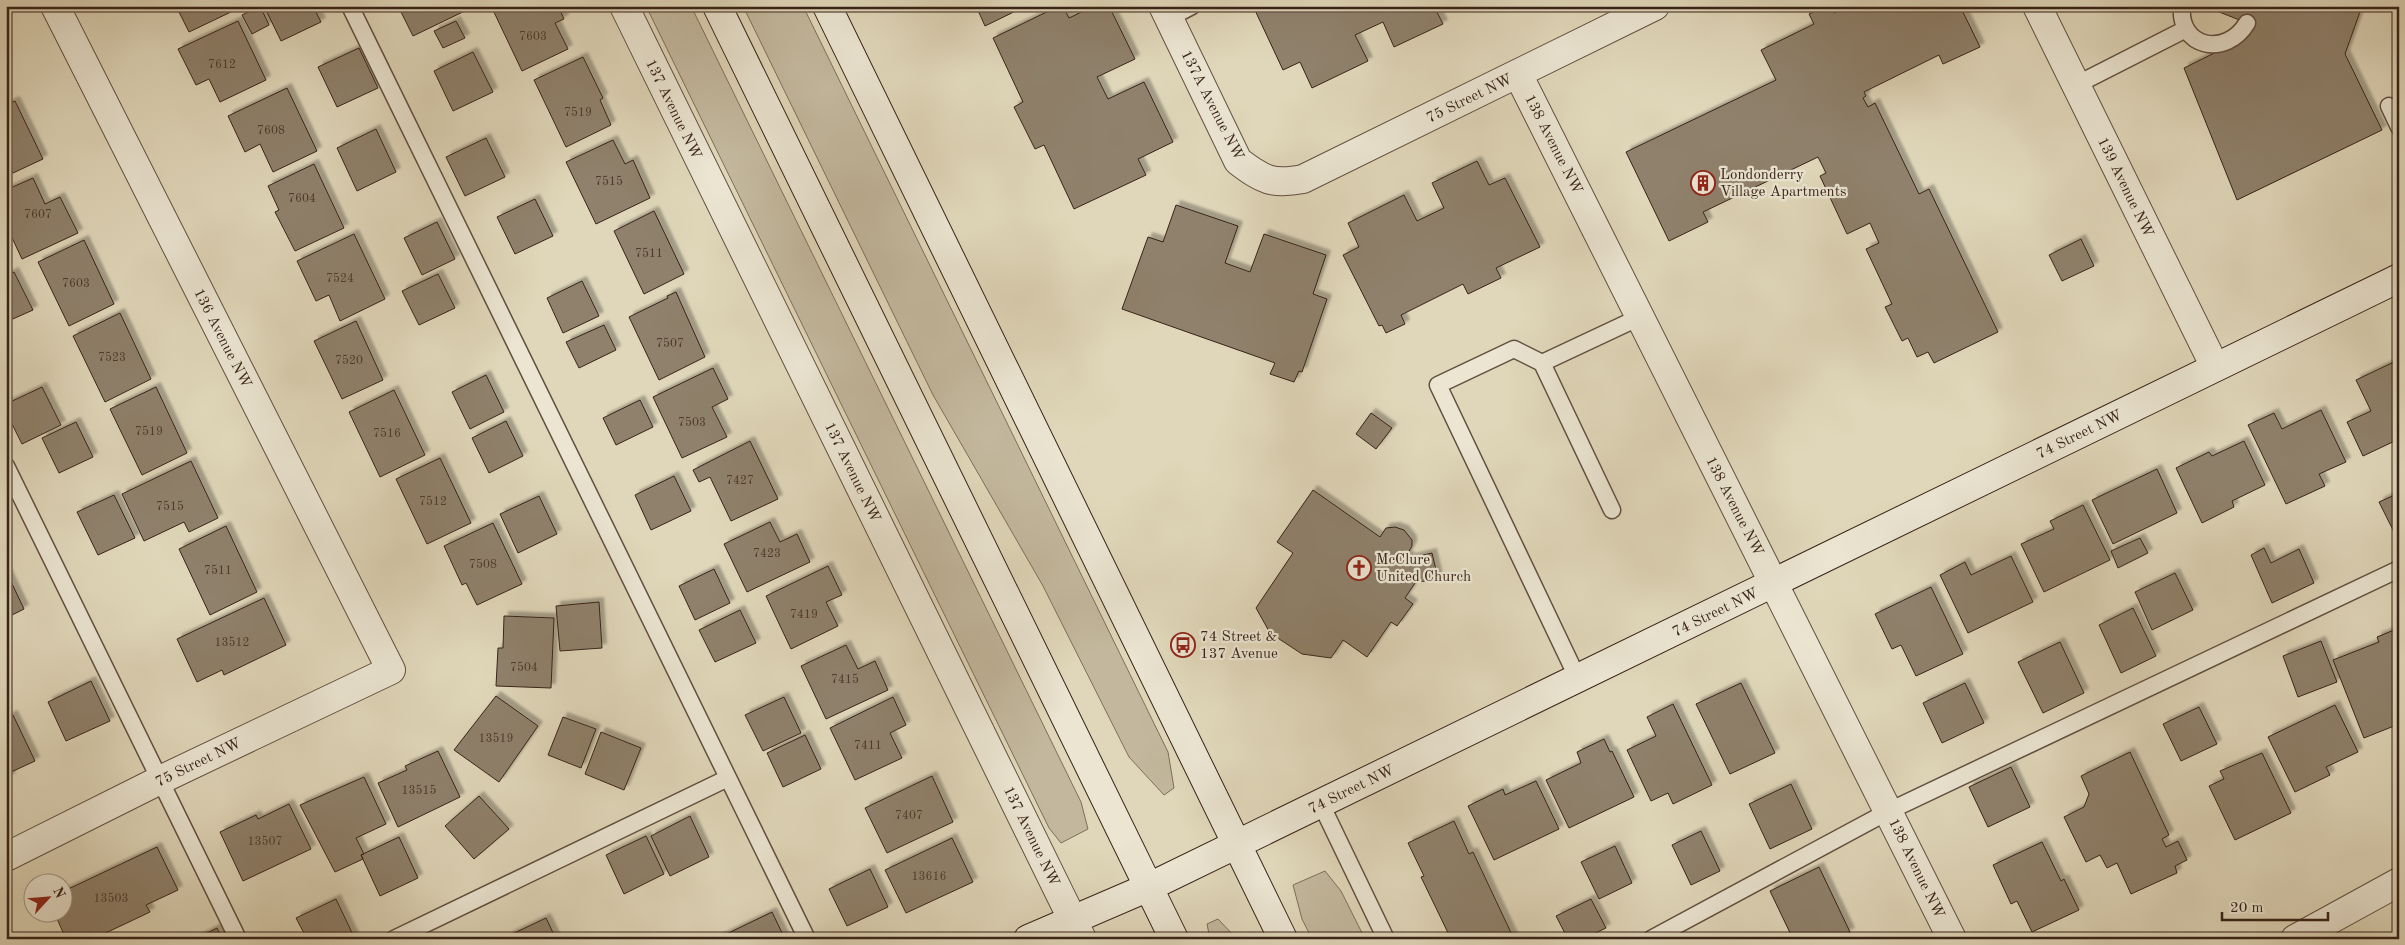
<svg xmlns="http://www.w3.org/2000/svg" width="2405" height="945" font-family="'Old Standard TT',serif">
	<defs>
		<filter id="shadow"><feDropShadow dx="4.5" dy="-4.5" stdDeviation="1" flood-color="#0004"/></filter>
	</defs>
	<rect width="100%" height="100%" fill="#e0d7ba"/>
	<filter id="stains"><feTurbulence type="fractalNoise" baseFrequency=".004" numOctaves="4"/><feColorMatrix values="0 0 0 0 .2 0 0 0 0 .09 0 0 0 0 .02 0 0 0 .5 -.17"/></filter>
	<radialGradient id="worn" r=".72"><stop offset=".6" stop-color="#630" stop-opacity="0"/><stop offset="1" stop-color="#630" stop-opacity=".3"/></radialGradient>
	<!-- green -->
	<path fill="#c3b89e" stroke="#7d6e5b" d="M646 6H691L1081 802 1088 829 1061 843 1049 828Z
		M743 6H803L1168 752 1174 788 1164 795 1129 757 1043 586 933 395Z
		M1325 871 1341 891 1365 939H1312L1302 919 1293 885Z
		M1218 919 1237 939H1210L1207 924Z"/>
	<!-- building -->
	<path fill="#8f816c" stroke="#372318" filter="url(#shadow)" d="M176 6H231L233 11 189 32Z
		M260 6 269 25 252 34 242 15Z
		M264 6H313L321 22 281 41Z
		M398 6H470L471 8 413 36Z
		M497 6H558L564 19 555 23 568 49 522 71 492 8Z
		M976 6H1026L985 26Z
		M1059 6H1063L1069 18 1094 6H1109L1135 59 1097 77 1108 99 1144 82 1173 142 1138 159 1146 175 1074 209 1044 145 1035 149 1014 107 1023 102 993 38Z
		M1253 6H1434L1443 24 1394 47 1383 22 1355 35 1368 61 1312 88 1300 62 1283 70Z
		M1825 6H1831L1834 13 1850 6H1960L1980 47 1943 64 1939 55 1864 92 1866 96 1863 98 1868 107 1875 103 1919 194 1929 189 1998 332 1934 363 1928 352 1917 357 1908 338 1902 341 1885 307 1892 304 1866 249 1879 243 1870 223 1847 234 1820 176 1826 173 1818 157 1703 212 1708 222 1669 241 1626 152 1776 80 1761 50 1814 24 1809 14Z
		M2362 6 2345 54 2382 130 2237 200 2184 68 2245 38 2247 23 2204 6Z
		M238 21 266 80 220 102 209 79 196 85 178 49Z
		M456 21 465 38 443 48 434 31Z
		M359 48 378 88 337 107 318 67Z
		M473 52 493 92 453 111 434 71Z
		M583 57 603 98 600 100 611 125 566 147 534 80Z
		M287 88 317 151 273 172 260 144 245 152 228 116Z
		M15 101 43 159 13 173 8 162 6 163V105Z
		M376 129 396 172 357 191 337 148Z
		M486 138 505 177 465 196 446 157Z
		M613 140 625 164 633 160 650 198 596 224 566 162Z
		M1477 161 1489 185 1505 178 1540 247 1496 268 1501 278 1468 294 1463 284 1401 315 1405 324 1386 333 1382 325 1379 326 1343 255 1359 247 1348 223 1404 195 1417 221 1444 208 1432 183Z
		M314 164 344 228 295 251 275 212 279 210 268 186Z
		M33 178 45 204 60 197 78 233 22 259 6 225V190Z
		M535 199 553 236 515 254 497 217Z
		M1176 205 1238 226 1225 263 1250 272 1264 234 1326 255 1313 294 1327 299 1302 372 1299 371 1294 382 1270 374 1275 363 1122 309 1148 237 1163 242Z
		M654 211 684 274 644 294 614 231Z
		M437 222 455 259 422 275 404 238Z
		M354 234 385 299 340 321 329 295 316 301 297 261Z
		M2081 239 2094 266 2062 281 2049 255Z
		M84 240 114 304 69 326 38 262Z
		M14 272 33 310 6 322V276Z
		M438 274 455 308 419 325 402 291Z
		M582 281 599 316 563 333 547 298Z
		M676 292 705 357 659 380 629 317 668 298 667 296Z
		M120 313 151 379 105 402 73 336Z
		M356 321 383 380 342 399 314 341Z
		M604 325 616 350 579 368 566 342Z
		M2398 360 2399 439 2363 456 2347 422 2371 411 2356 380Z
		M713 368 728 399 712 407 727 437 682 458 653 397Z
		M486 375 504 412 470 429 452 392Z
		M42 387 61 425 22 444 6 412V404Z
		M156 387 187 453 142 475 110 409Z
		M394 390 425 455 380 477 349 412Z
		M640 400 653 427 616 445 603 418Z
		M2321 410 2346 462 2319 474 2325 486 2286 504 2248 425 2274 413 2282 429Z
		M1371 413 1392 428 1376 449 1356 434Z
		M506 421 523 456 489 473 472 438Z
		M76 422 93 457 59 473 42 438Z
		M750 441 778 499 731 521 710 477 699 482 693 470Z
		M2244 441 2265 485 2232 501 2234 507 2202 523 2176 468 2209 452 2212 456Z
		M440 458 471 523 427 544 396 479Z
		M191 461 218 518 189 532 184 522 144 541 122 494Z
		M2157 469 2177 513 2113 544 2092 500Z
		M674 476 691 511 651 530 635 495Z
		M1313 490 1380 537 1386 528 1395 527 1404 530 1412 540V546L1407 555 1411 558 1432 553 1438 578 1415 583 1405 598 1413 604 1397 626 1391 622 1367 657 1343 640 1331 658 1302 654 1270 633 1256 608 1293 553 1277 542Z
		M2399 493V540H2398L2379 502Z
		M114 495 135 538 98 555 77 512Z
		M539 496 557 534 518 553 500 514Z
		M2083 505 2110 560 2044 592 2021 544 2054 529 2050 521Z
		M770 522 780 542 797 534 810 562 747 592 724 544Z
		M493 523 522 584 477 605 466 583 462 585 444 546Z
		M226 526 257 592 210 615 179 549Z
		M2140 538 2148 553 2118 568 2111 551Z
		M2264 548 2271 563 2299 549 2314 583 2272 603 2251 555Z
		M2011 556 2033 602 1968 633 1940 575 1965 562 1971 575Z
		M828 566 842 595 826 602 838 626 791 649 766 596Z
		M714 569 730 603 695 620 679 586Z
		M6 571 24 609 6 618Z
		M2175 573 2193 610 2152 630 2135 592Z
		M1931 587 1963 654 1916 676 1901 645 1892 649 1875 614Z
		M264 598 286 645 224 675 222 670 197 682 177 639Z
		M599 602 602 648 560 651 556 606Z
		M2133 608 2156 656 2121 673 2099 625Z
		M740 610 756 643 715 662 699 630Z
		M504 616 554 618 551 688 496 686 498 648H503Z
		M2399 628V724L2364 738 2333 660 2379 642 2377 637Z
		M2321 641 2337 682 2298 697 2283 656Z
		M2060 642 2084 693 2043 713 2018 662Z
		M846 645 858 669 875 661 888 690 826 719 801 666Z
		M91 681 110 721 66 741 48 702Z
		M1741 683 1775 753 1730 774 1696 704Z
		M1965 683 1984 723 1942 743 1923 703Z
		M496 696 538 726 499 782 454 750Z
		M784 697 801 733 763 751 745 715Z
		M893 697 906 725 890 733 902 758 855 780 830 728Z
		M1673 704 1712 785 1673 804 1668 793 1651 801 1627 750 1656 736 1647 717Z
		M2335 705 2358 752 2326 767 2330 775 2295 792 2268 737Z
		M2199 707 2217 744 2181 761 2163 724Z
		M13 715 35 761 9 773 11 777 6 779V718Z
		M563 717 596 729 581 768 548 755Z
		M601 732 641 748 624 790 585 774Z
		M805 735 821 769 783 787 767 753Z
		M1604 739 1610 752 1612 751 1634 797 1569 828 1546 780 1581 763 1577 752Z
		M438 751 460 797 398 827 378 783 407 770 405 766Z
		M2130 752 2169 835 2162 839 2166 847 2178 841 2187 860 2175 866 2177 873 2131 894 2117 863 2107 868 2100 855 2086 862 2064 817 2084 807 2089 794 2081 776Z
		M2262 753 2291 813 2235 840 2209 786 2224 779 2220 771Z
		M2011 767 2030 807 1988 827 1969 787Z
		M932 776 953 822 887 853 865 808Z
		M364 777 386 824 356 838 364 854 361 855 363 859 335 872 300 805Z
		M1536 781 1559 829 1494 860 1468 806 1503 789 1505 795Z
		M1791 784 1812 829 1770 849 1749 804Z
		M479 796 509 829 474 859 445 826Z
		M289 804 311 849 243 881 220 832 256 815 258 819Z
		M690 816 709 857 670 876 651 836Z
		M1454 821 1469 854 1473 852 1514 939H1451L1421 877 1424 876 1408 843Z
		M1701 831 1720 871 1691 885 1672 845Z
		M646 836 664 874 624 894 606 855Z
		M399 837 418 878 380 896 361 855Z
		M952 838 973 882 906 913 885 870Z
		M2042 842 2061 881 2064 879 2079 910 2032 932 2017 901 2011 904 1993 865Z
		M1615 846 1632 883 1599 899 1581 862Z
		M157 847 178 890 146 905 150 912 93 939H66L54 912H62V892Z
		M1819 867 1850 932 1836 939H1793L1770 891Z
		M870 869 888 907 847 926 829 889Z
		M336 899 355 939H307L296 918Z
		M1591 899 1606 928 1583 939H1568L1556 916Z
		M772 912 785 939H716Z
		M546 918 556 939H509L508 936Z
		M217 928 222 939H195Z"/>
	<g fill="none" stroke-linecap="round" stroke-linejoin="round">
		<defs>
			<path id="lane" d="M350 6 807 939
				M2182 6C2178 48 2226 58 2247 23
				M1169 18 1192 6
				M2076 85 2186 29
				M2389 106 2399 127
				M1542 363 1514 349 1438 385 1578 679
				M6 466 238 939
				M1612 510 1542 363 1640 317
				M1321 804 1386 939
				M394 939 728 778
				M1651 939 1889 811 2399 569"/>
			<path id="street" d="M624 6 1082 939
				M1163 6 1238 161C1263 180 1272 185 1303 179L1655 6
				M2037 6 2215 367
				M1518 74 1952 939
				M6 857 160 780 391 670 55 6
				M2295 939 2399 882"/>
			<path id="secondary" d="M717 6 1174 939
				M827 6 1283 939
				M1028 939 1149 887 2399 278"/>
		</defs>
		<!-- lane casing -->
		<use href="#lane" stroke="#615040" stroke-width="19"/>
		<!-- street casing -->
		<use href="#street" stroke="#615040" stroke-width="30"/>
		<!-- secondary casing -->
		<use href="#secondary" stroke="#372318" stroke-width="30"/>
		<!-- lane -->
		<use href="#lane" stroke="#ebe5d2" stroke-width="16"/>
		<!-- street -->
		<use href="#street" stroke="#ebe5d2" stroke-width="28"/>
		<!-- secondary -->
		<use href="#secondary" stroke="#ebe5d2" stroke-width="28"/>
	</g>
	<!-- icons -->
	<defs>
		<symbol id="building-ring" viewBox="-11 -11 22 22"><circle r="9.5" fill="#ebe5d2" stroke="#8f2418" stroke-width="1.5"/><path d="M-4-6H4V6H1V3H-1V6H-4ZM-2.5-4.3h1.7v1.8h-1.7ZM.8-4.3h1.7v1.8H.8ZM-2.5-1h1.7V.8h-1.7ZM.8-1h1.7V.8H.8Z" fill="#8f2418"/></symbol>
		<symbol id="church-ring" viewBox="-11 -11 22 22"><circle r="9.5" fill="#ebe5d2" stroke="#8f2418" stroke-width="1.5"/><path d="M-1.2-6h2.4v3.5h3.3v2.4h-3.3V6h-2.4V-.1h-3.3v-2.4h3.3Z" fill="#8f2418"/></symbol>
		<symbol id="bus-ring" viewBox="-11 -11 22 22"><circle r="9.5" fill="#ebe5d2" stroke="#8f2418" stroke-width="1.5"/><path d="M-5-6H5V4H4V6H2V4H-2V6H-4V4H-5ZM-3.5-4V0h7V-4ZM-3.5 1.2v1.5H-2V1.2ZM2 1.2v1.5H3.5V1.2Z" fill="#8f2418"/></symbol>
	</defs>
	<g fill-rule="evenodd">
		<use href="#building-ring" x="1689" y="169" width="28" height="28"/>
		<use href="#church-ring" x="1345" y="554" width="28" height="28"/>
		<use href="#bus-ring" x="1169" y="631" width="28" height="28"/>
	</g>
	<g text-anchor="middle" stroke-width="4.5" stroke-linejoin="round" paint-order="stroke">
		<!-- number labels -->
		<g font-size="12" fill="#4d3a2d">
			<text x="533" y="40">7603</text>
			<text x="222" y="68">7612</text>
			<text x="578" y="116">7519</text>
			<text x="271" y="134">7608</text>
			<text x="609" y="185">7515</text>
			<text x="302" y="202">7604</text>
			<text x="38" y="218">7607</text>
			<text x="649" y="257">7511</text>
			<text x="340" y="282">7524</text>
			<text x="76" y="287">7603</text>
			<text x="670" y="347">7507</text>
			<text x="112" y="361">7523</text>
			<text x="349" y="364">7520</text>
			<text x="692" y="426">7503</text>
			<text x="149" y="435">7519</text>
			<text x="387" y="437">7516</text>
			<text x="740" y="484">7427</text>
			<text x="433" y="505">7512</text>
			<text x="170" y="510">7515</text>
			<text x="767" y="557">7423</text>
			<text x="483" y="568">7508</text>
			<text x="218" y="574">7511</text>
			<text x="804" y="618">7419</text>
			<text x="232" y="646">13512</text>
			<text x="524" y="671">7504</text>
			<text x="845" y="683">7415</text>
			<text x="496" y="742">13519</text>
			<text x="868" y="749">7411</text>
			<text x="419" y="794">13515</text>
			<text x="909" y="819">7407</text>
			<text x="265" y="845">13507</text>
			<text x="929" y="880">13616</text>
			<text x="111" y="902">13503</text>
		</g>
		<!-- street labels -->
		<g font-size="15" fill="#372318" stroke="#ebe5d2">
			<text transform="translate(1469 98) rotate(-26)" y="5">75 Street NW</text>
			<text transform="translate(1213 105) rotate(63)" y="5">137A Avenue NW</text>
			<text transform="translate(674 109) rotate(64)" y="5">137 Avenue NW</text>
			<text transform="translate(1554 144) rotate(63)" y="5">138 Avenue NW</text>
			<text transform="translate(2126 187) rotate(64)" y="5">139 Avenue NW</text>
			<text transform="translate(223 338) rotate(63)" y="5">136 Avenue NW</text>
			<text transform="translate(2079 434) rotate(-26)" y="5">74 Street NW</text>
			<text transform="translate(853 472) rotate(64)" y="5">137 Avenue NW</text>
			<text transform="translate(1735 506) rotate(63)" y="5">138 Avenue NW</text>
			<text transform="translate(1715 612) rotate(-26)" y="5">74 Street NW</text>
			<text transform="translate(198 762) rotate(-26)" y="5">75 Street NW</text>
			<text transform="translate(1351 789) rotate(-26)" y="5">74 Street NW</text>
			<text transform="translate(1032 836) rotate(64)" y="5">137 Avenue NW</text>
			<text transform="translate(1917 868) rotate(64)" y="5">138 Avenue NW</text>
		</g>
		<!-- poi labels -->
		<g font-size="15" fill="#372318" stroke="#ebe5d2" text-anchor="start">
			<text x="1720" y="179">Londonderry<tspan x="1720" dy="17">Village Apartments</tspan></text>
			<text x="1376" y="564">McClure<tspan x="1376" dy="17">United Church</tspan></text>
			<text x="1200" y="641">74 Street &amp;<tspan x="1200" dy="17">137 Avenue</tspan></text>
		</g>
	</g>
	<!-- margin -->
	<rect width="2405" height="945" fill="none" stroke="#e0d7ba" stroke-width="25"/>
	<rect x="8" y="8" width="2390" height="930" fill="none" stroke="#372318" stroke-width="2.5"/>
	<rect x="12" y="12" width="2380" height="920" fill="none" stroke="#372318"/>
	<!-- north arrow -->
	<g transform="translate(48 898) rotate(64)"><circle r="24" fill="#ebe5d2" stroke="#a39788"/>
	<path d="M0-4L9 19L0 12L-9 19Z" fill="#8f2418"/>
	<text y="-8" font-size="14" font-weight="bold" text-anchor="middle" fill="#372318">N</text>
	</g>
	<!-- scale -->
	<path d="M2222 912v8h106v-8" fill="none" stroke="#372318" stroke-width="2.5"/>
	<text x="2230" y="912" font-size="15" fill="#372318" stroke="#ebe5d2" stroke-width="4" paint-order="stroke">20 m</text>
	<rect width="100%" height="100%" filter="url(#stains)"/>
	<rect width="100%" height="100%" fill="url(#worn)"/>
</svg>
